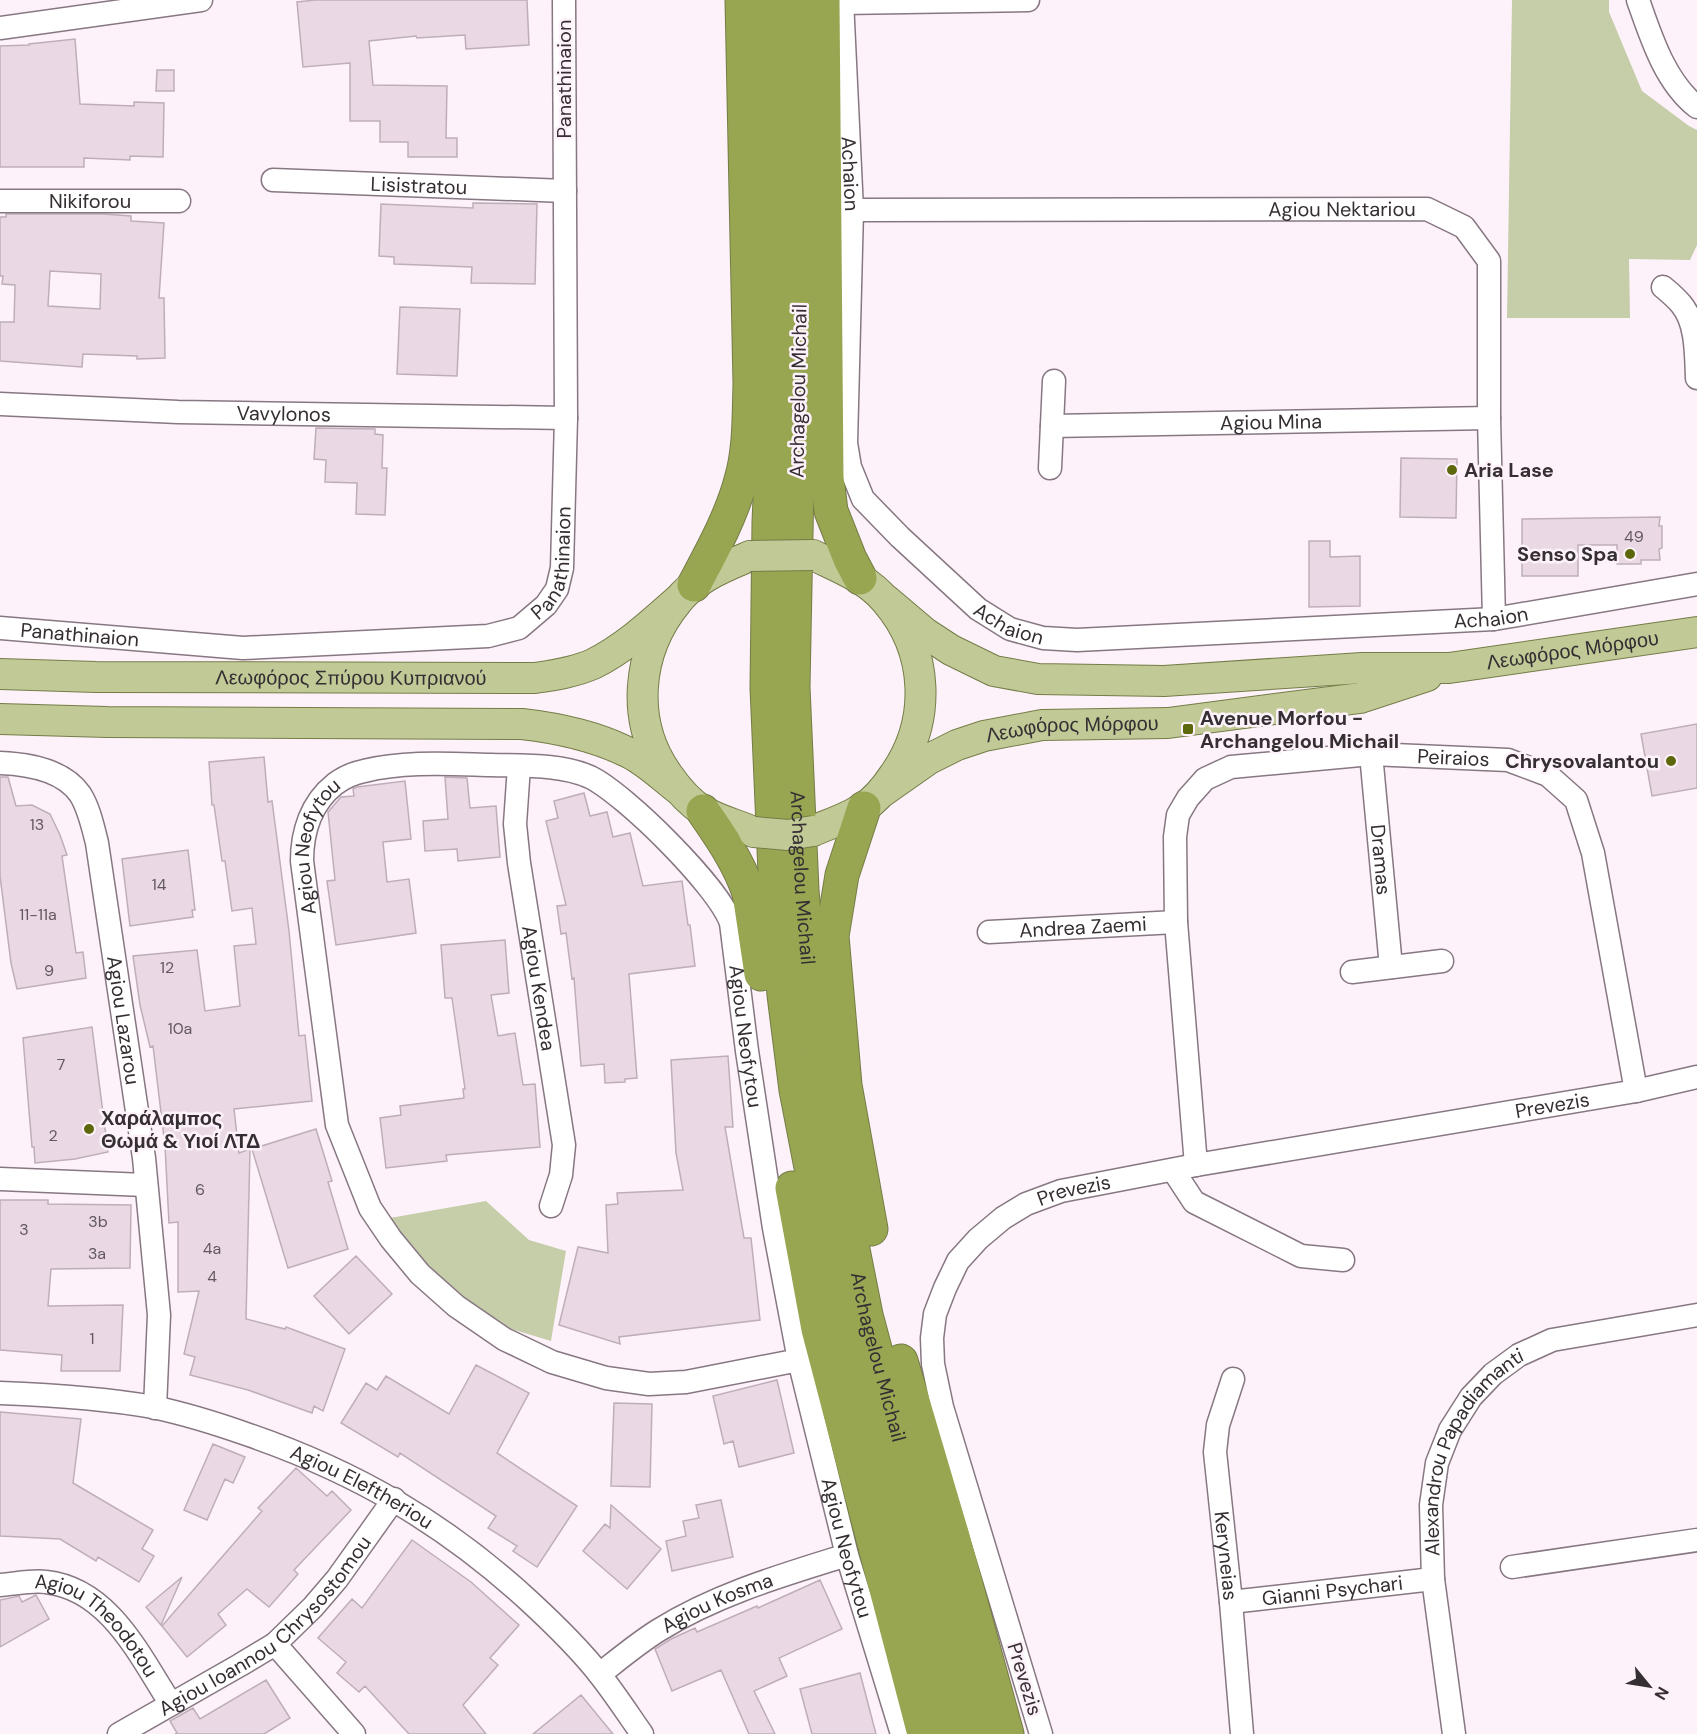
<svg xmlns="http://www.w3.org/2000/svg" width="1697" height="1734" font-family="'DM Sans',sans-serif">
	<rect width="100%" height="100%" fill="#fdf2fa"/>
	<!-- green -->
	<path fill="#c5cda9" d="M1512 0H1609V12L1642 91 1689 126 1697 130V245L1690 260 1629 259 1630 318H1507Z
		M486 1201 529 1240 566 1251 551 1341 501 1326 430 1278 390 1218Z"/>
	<!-- building -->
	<path fill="#ead8e5" stroke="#bfaeba" stroke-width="1.5" fill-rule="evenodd" d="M315 0H527L529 45 466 49 465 35 417 38 416 36 369 41 373 85 447 86 446 138H457V157H408V142H380V121H350V63L303 67 297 2Z
		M75 39 80 104 134 106V102L164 103 163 157 130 156V160L84 158V167H0V46L29 45V44Z
		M157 70H174V91H156Z
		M473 203 537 204 535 284 471 283 472 267 394 264V257L379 256 381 204 473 208Z
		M6 214H104L131 216V221L164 223 159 298H164L165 358 137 359V356L83 354 82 367 0 361V322H14L15 285 2 284 3 276H0V217H6ZM50 271 101 274 100 309 48 306Z
		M400 307 460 309 457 376 397 374Z
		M316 428 375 429V434L383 435 382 468H387L385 515 356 514 357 483 325 482 326 460 314 459Z
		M1401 458 1457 459 1456 518 1400 517Z
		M1660 517 1659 526H1662V548L1659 549 1660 560H1641V564H1617V545H1578V576H1522V519Z
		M1309 541H1330V557L1360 556V606L1309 607Z
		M1697 724V788L1652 796 1641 734Z
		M264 757 268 802 272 801 289 931 299 1036 305 1035 312 1101 234 1109 239 1153 250 1149 246 1319 285 1329 286 1327 345 1349 323 1411 314 1406 312 1413 248 1390 190 1375 195 1357 184 1354 199 1291 178 1292V1222L169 1223 165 1146 153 1046 150 1047 140 1005 133 956 197 950 205 1011 240 1006 234 946 256 944 252 908 232 911 225 861H222L214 805H212L209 762Z
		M0 777H8L16 806 32 805 50 814 60 835 67 855 62 856 76 953 83 952 86 978 17 989 11 963 0 876Z
		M445 777 467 778 470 808 496 806 500 857 458 861 457 849 425 851 423 821 448 819Z
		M405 781 411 839 383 842 387 882 409 879 416 933 336 945 327 881 335 880 328 812 341 797 354 796 353 789 357 787Z
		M584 793 590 816 607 812 613 837 630 833 643 886 682 881 688 925H690L695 966 629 974 637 1078 625 1079V1082L605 1083 604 1064 581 1066 574 978 572 979 566 933 561 934 557 906 566 905 546 821 558 818 554 801Z
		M188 850 195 910H192L193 917 130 926 122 859Z
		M505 940 509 993 491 995 498 1036 515 1033 523 1085 535 1084 540 1147 446 1155 447 1161 386 1168 380 1118 401 1115 400 1106 464 1098 463 1089H465L452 998H445L441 945Z
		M92 1027 108 1152 75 1159 35 1163 34 1147H32L23 1038Z
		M728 1056 733 1127H725L744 1238H751L760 1320 619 1337 620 1344 559 1325 578 1247 608 1253 606 1205 618 1204 617 1193 683 1190 676 1153 671 1060Z
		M316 1129 332 1181 328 1182 348 1249 288 1268 252 1149Z
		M0 1200H48V1204L131 1205 130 1268 51 1269 48 1306 123 1305 120 1371H61L62 1355 0 1350Z
		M356 1256 392 1294 349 1334 314 1296Z
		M476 1365 529 1393 497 1453 577 1506 537 1567 513 1551 517 1546 488 1528 496 1516 400 1453 398 1457 341 1423 366 1383 377 1390 386 1376 449 1414Z
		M777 1380 794 1453 739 1467 733 1441 724 1444 713 1396Z
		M614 1403 652 1404 650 1487 611 1486Z
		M0 1412 81 1419 73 1483 153 1530 142 1549 154 1556 139 1582 98 1557 96 1561 60 1539 0 1536Z
		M213 1444 245 1457 233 1483 225 1479 207 1520 184 1510Z
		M296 1468 327 1496 332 1491 351 1510 294 1570 298 1574 269 1607 247 1589 218 1614 226 1625 187 1657 162 1626 262 1511 258 1508Z
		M721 1500 733 1557 672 1571 666 1541 686 1536 683 1521 699 1518 696 1505Z
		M611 1505 661 1549 627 1589 583 1551 605 1524 610 1528Z
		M412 1540 471 1582 519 1625 490 1658 498 1665 463 1705 486 1734H409L365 1686 359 1692 337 1673 346 1662 318 1638 352 1599 362 1608Z
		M182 1577 161 1625 146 1607Z
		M820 1580 842 1629 779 1658 787 1676 754 1691 775 1734H749L721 1670 672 1691 655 1649 671 1639 695 1628 697 1632 757 1606 758 1608Z
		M36 1595 49 1619 0 1647V1600L19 1596 22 1602Z
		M860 1673 876 1734H812L800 1689Z
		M266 1680 290 1718 264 1734H175L177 1733 170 1721 193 1708 200 1719Z
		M581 1695 613 1734H533Z"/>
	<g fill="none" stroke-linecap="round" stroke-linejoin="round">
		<defs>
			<g id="minor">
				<path id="s1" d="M842 0 852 210 846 443 850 467 863 499 900 537 978 609 1010 629 1043 638 1077 640 1494 619 1697 584"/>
				<path d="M1638 0C1651 37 1665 82 1697 107"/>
				<path d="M842 3 1028 0"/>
				<path d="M0 28 201 0"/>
				<path id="s2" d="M273 180 565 191"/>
				<path id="s3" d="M0 201H179"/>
				<path id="s4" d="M852 210 1427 209 1464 227 1489 261V418L1494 619"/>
				<path d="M1663 287C1669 292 1676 298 1681 304 1697 323 1696 354 1697 378"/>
				<path id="s5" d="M0 404 178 412 566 418"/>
				<path id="s6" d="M1052 426 1489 418"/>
				<path d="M1050 468 1054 381"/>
				<path id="s7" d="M0 628 243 648 488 636 519 628 546 605 557 589 562 568 566 418 564 0"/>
				<path id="s8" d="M1371 754 1391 967"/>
				<path id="s9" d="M0 763C27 764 63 770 80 794 89 808 93 827 97 843L144 1158 159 1315 155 1408"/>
				<path id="s10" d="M519 766 515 824 519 863 564 1145 561 1175 551 1206"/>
				<path id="s11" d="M989 932 1176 922"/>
				<path d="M1352 972 1442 961"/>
				<path id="s12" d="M1196 1165 1176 922 1175 837 1178 815 1188 798 1205 779 1231 767 1371 754 1508 760 1548 775 1576 800 1593 853 1636 1091"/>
				<path d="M1173 1170 1194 1202 1301 1256 1343 1260"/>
				<path d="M0 1179 145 1185"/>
				<path id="s13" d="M799 1360 686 1382 649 1384 606 1378 552 1362 504 1339 456 1306 420 1274 391 1239 370 1208 337 1125 302 861C302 832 311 803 335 784 343 778 354 773 364 771 405 761 449 764 491 765 523 766 561 764 590 777 625 794 719 887 731 923L747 1051 774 1228 799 1360 847 1555 902 1734"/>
				<path id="s14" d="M1233 1379 1218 1425 1215 1452 1231 1602 1242 1734"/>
				<path id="s15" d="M0 1393C51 1395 103 1398 153 1407 186 1414 218 1424 249 1435 356 1472 444 1523 528 1600 553 1623 579 1648 600 1675 615 1694 628 1714 642 1734"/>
				<path d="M1512 1567 1697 1540"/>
				<path id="s16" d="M0 1585C15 1584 32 1580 46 1582 110 1589 140 1657 171 1704"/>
				<path id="s17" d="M1231 1602 1433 1579"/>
				<path d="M275 1644 354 1734"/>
				<path id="s18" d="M600 1674C619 1659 638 1643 659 1630 717 1594 783 1575 847 1555"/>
				<path id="s19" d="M119 1734 240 1665 275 1644 313 1607 337 1579 394 1499"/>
				<path id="s20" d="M1041 1734 942 1407 933 1364 932 1338 935 1314 945 1288 958 1261 978 1239 1003 1218 1026 1204 1061 1191 1196 1165 1636 1091 1697 1077"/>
				<path id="s21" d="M1454 1734 1433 1579 1431 1505 1437 1463 1450 1430 1471 1397 1493 1374 1519 1355 1552 1340 1697 1315"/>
			</g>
			<g id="major">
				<path d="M813 555C839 568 867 578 886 601 929 651 932 721 894 775 886 787 876 800 863 808 848 818 829 824 813 831"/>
				<path d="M750 556C724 567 695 578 677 602 636 652 630 722 668 775 677 788 689 802 703 811 718 820 738 825 754 832"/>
				<path id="s22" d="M886 600 925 633 951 650 994 671 1038 679 1164 681 1362 668H1449L1697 632"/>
				<path id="s23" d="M0 674 96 677 535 678C554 675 575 672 593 664 625 648 651 624 678 600"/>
				<path d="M0 719 107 722 522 724C557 728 592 735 625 751 644 759 661 776 678 789"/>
				<path id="s24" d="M882 792 929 759 957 745 984 736 1042 725 1168 723 1360 698 1427 676"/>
			</g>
			<g id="highway">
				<path d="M768 0 775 382 769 522 767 688 776 895 784 995 796 1090 841 1322 950 1734"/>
				<path id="s25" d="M799 0V382L793 687 802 890 810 986 822 1084 839 1179 866 1315 978 1734"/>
				<path d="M823 0 827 478 831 511 850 559 860 578"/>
				<path d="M694 585C712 551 731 517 741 480 750 450 749 415 750 384L742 0"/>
				<path d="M864 808 842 875 832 936 845 1085 871 1229"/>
				<path d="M703 811C721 837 739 863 749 893L761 974"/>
				<path d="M792 1188 818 1329 924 1734"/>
				<path d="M901 1361 953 1537 1007 1734"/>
			</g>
		</defs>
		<!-- minor casing -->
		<use href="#minor" stroke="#877782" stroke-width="25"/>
		<!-- major casing -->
		<use href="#major" stroke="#757c47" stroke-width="32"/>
		<!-- highway casing -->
		<use href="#highway" stroke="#757c47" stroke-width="35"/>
		<!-- minor -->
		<use href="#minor" stroke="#fff" stroke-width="22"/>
		<!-- major -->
		<use href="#major" stroke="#c1ca97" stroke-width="30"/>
		<!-- highway -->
		<use href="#highway" stroke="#98a652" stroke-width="33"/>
		<defs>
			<path id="major-bridge" d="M750 556 813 555
				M754 832 788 835 813 831"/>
		</defs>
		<!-- major-bridge casing -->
		<use href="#major-bridge" stroke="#757c47" stroke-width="32" stroke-linecap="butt"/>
		<!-- major-bridge -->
		<use href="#major-bridge" stroke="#c1ca97" stroke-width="30"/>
	</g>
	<!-- markers -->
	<g fill="#5d680d" stroke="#fdf2fa" stroke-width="2">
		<circle cx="1452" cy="470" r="6"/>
		<circle cx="1630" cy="554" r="6"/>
		<rect x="1182" y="723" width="12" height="12" rx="3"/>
		<circle cx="1671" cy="761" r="6"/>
		<circle cx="89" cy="1129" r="6"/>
	</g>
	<g text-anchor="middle" stroke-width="5" stroke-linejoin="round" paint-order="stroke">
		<!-- number labels -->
		<g font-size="16" fill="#625860">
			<text x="1634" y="542">49</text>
			<text x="37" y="830">13</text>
			<text x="159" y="890">14</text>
			<text x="38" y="920">11-11a</text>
			<text x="167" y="973">12</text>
			<text x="49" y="976">9</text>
			<text x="180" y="1034">10a</text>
			<text x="61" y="1070">7</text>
			<text x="53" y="1141">2</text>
			<text x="200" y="1195">6</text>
			<text x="98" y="1227">3b</text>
			<text x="24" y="1235">3</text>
			<text x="212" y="1254">4a</text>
			<text x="97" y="1259">3a</text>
			<text x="212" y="1282">4</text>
			<text x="92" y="1344">1</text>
		</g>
		<!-- street labels -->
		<g font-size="20" fill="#352e33" stroke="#fdf2fa">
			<text transform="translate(564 79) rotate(-90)" y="7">Panathinaion</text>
			<text dy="7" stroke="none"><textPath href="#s1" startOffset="174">Achaion</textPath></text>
			<text dy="7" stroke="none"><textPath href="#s2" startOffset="146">Lisistratou</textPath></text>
			<text dy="7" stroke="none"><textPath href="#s3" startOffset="90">Nikiforou</textPath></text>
			<text dy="7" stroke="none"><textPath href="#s4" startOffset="490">Agiou Nektariou</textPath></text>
			<text transform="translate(798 391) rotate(-89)" y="7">Archagelou Michail</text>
			<text dy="7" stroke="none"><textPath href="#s5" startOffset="284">Vavylonos</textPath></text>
			<text dy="7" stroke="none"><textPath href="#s6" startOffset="219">Agiou Mina</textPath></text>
			<text dy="7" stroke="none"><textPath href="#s7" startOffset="600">Panathinaion</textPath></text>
			<text dy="7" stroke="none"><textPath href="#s1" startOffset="1182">Achaion</textPath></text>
			<text dy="7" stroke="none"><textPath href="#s1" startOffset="696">Achaion</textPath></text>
			<text dy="7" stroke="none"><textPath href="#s7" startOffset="80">Panathinaion</textPath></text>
			<text dy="7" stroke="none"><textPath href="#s22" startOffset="711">Λεωφόρος Μόρφου</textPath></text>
			<text dy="7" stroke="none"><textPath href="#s23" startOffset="351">Λεωφόρος Σπύρου Κυπριανού</textPath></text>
			<text dy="7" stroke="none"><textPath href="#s24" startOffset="206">Λεωφόρος Μόρφου</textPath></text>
			<text dy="7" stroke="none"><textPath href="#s12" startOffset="648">Peiraios</textPath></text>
			<text dy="7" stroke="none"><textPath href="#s13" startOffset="868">Agiou Neofytou</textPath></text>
			<text dy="7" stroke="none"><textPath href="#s8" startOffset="106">Dramas</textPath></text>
			<text dy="7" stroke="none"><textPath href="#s25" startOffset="878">Archagelou Michail</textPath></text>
			<text dy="7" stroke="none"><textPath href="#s11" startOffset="94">Andrea Zaemi</textPath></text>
			<text dy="7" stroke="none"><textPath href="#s10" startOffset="224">Agiou Kendea</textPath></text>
			<text dy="7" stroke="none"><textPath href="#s9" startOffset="320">Agiou Lazarou</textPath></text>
			<text dy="7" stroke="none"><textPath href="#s13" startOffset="1516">Agiou Neofytou</textPath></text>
			<text dy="7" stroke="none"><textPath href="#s20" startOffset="1119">Prevezis</textPath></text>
			<text dy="7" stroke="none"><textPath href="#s20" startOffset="633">Prevezis</textPath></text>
			<text dy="7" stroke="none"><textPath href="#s25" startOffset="1364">Archagelou Michail</textPath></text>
			<text dy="7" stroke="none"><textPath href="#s21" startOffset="297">Alexandrou Papadiamanti</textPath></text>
			<text dy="7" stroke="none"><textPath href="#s15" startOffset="378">Agiou Eleftheriou</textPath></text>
			<text dy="7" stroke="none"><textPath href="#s13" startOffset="2038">Agiou Neofytou</textPath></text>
			<text dy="7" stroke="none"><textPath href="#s14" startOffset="180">Keryneias</textPath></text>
			<text dy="7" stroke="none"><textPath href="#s17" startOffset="102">Gianni Psychari</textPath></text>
			<text dy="7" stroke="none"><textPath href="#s18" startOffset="138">Agiou Kosma</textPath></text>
			<text dy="7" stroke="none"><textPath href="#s19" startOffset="184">Agiou Ioannou Chrysostomou</textPath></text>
			<text dy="7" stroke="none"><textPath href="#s16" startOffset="114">Agiou Theodotou</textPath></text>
			<text transform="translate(1025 1679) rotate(73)" y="7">Prevezis</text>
		</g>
		<!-- poi labels -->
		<g font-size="20" font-weight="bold" fill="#352e33" stroke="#fdf2fa" text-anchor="start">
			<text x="1464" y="477">Aria Lase</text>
			<text x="1618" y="561" text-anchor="end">Senso Spa</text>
			<text x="1200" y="725">Avenue Morfou -<tspan x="1200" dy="23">Archangelou Michail</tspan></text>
			<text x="1659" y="768" text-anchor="end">Chrysovalantou</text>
			<text x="101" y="1125">Χαράλαμπος<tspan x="101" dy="23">Θωμά &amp; Υιοί ΛΤΔ</tspan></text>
		</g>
	</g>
	<!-- north arrow -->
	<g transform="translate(1649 1686) rotate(120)" stroke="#fdf2fa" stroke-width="4.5" paint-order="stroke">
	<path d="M0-4.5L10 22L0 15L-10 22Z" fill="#352e33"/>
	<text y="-9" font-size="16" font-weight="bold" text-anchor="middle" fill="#352e33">N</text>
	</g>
</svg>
